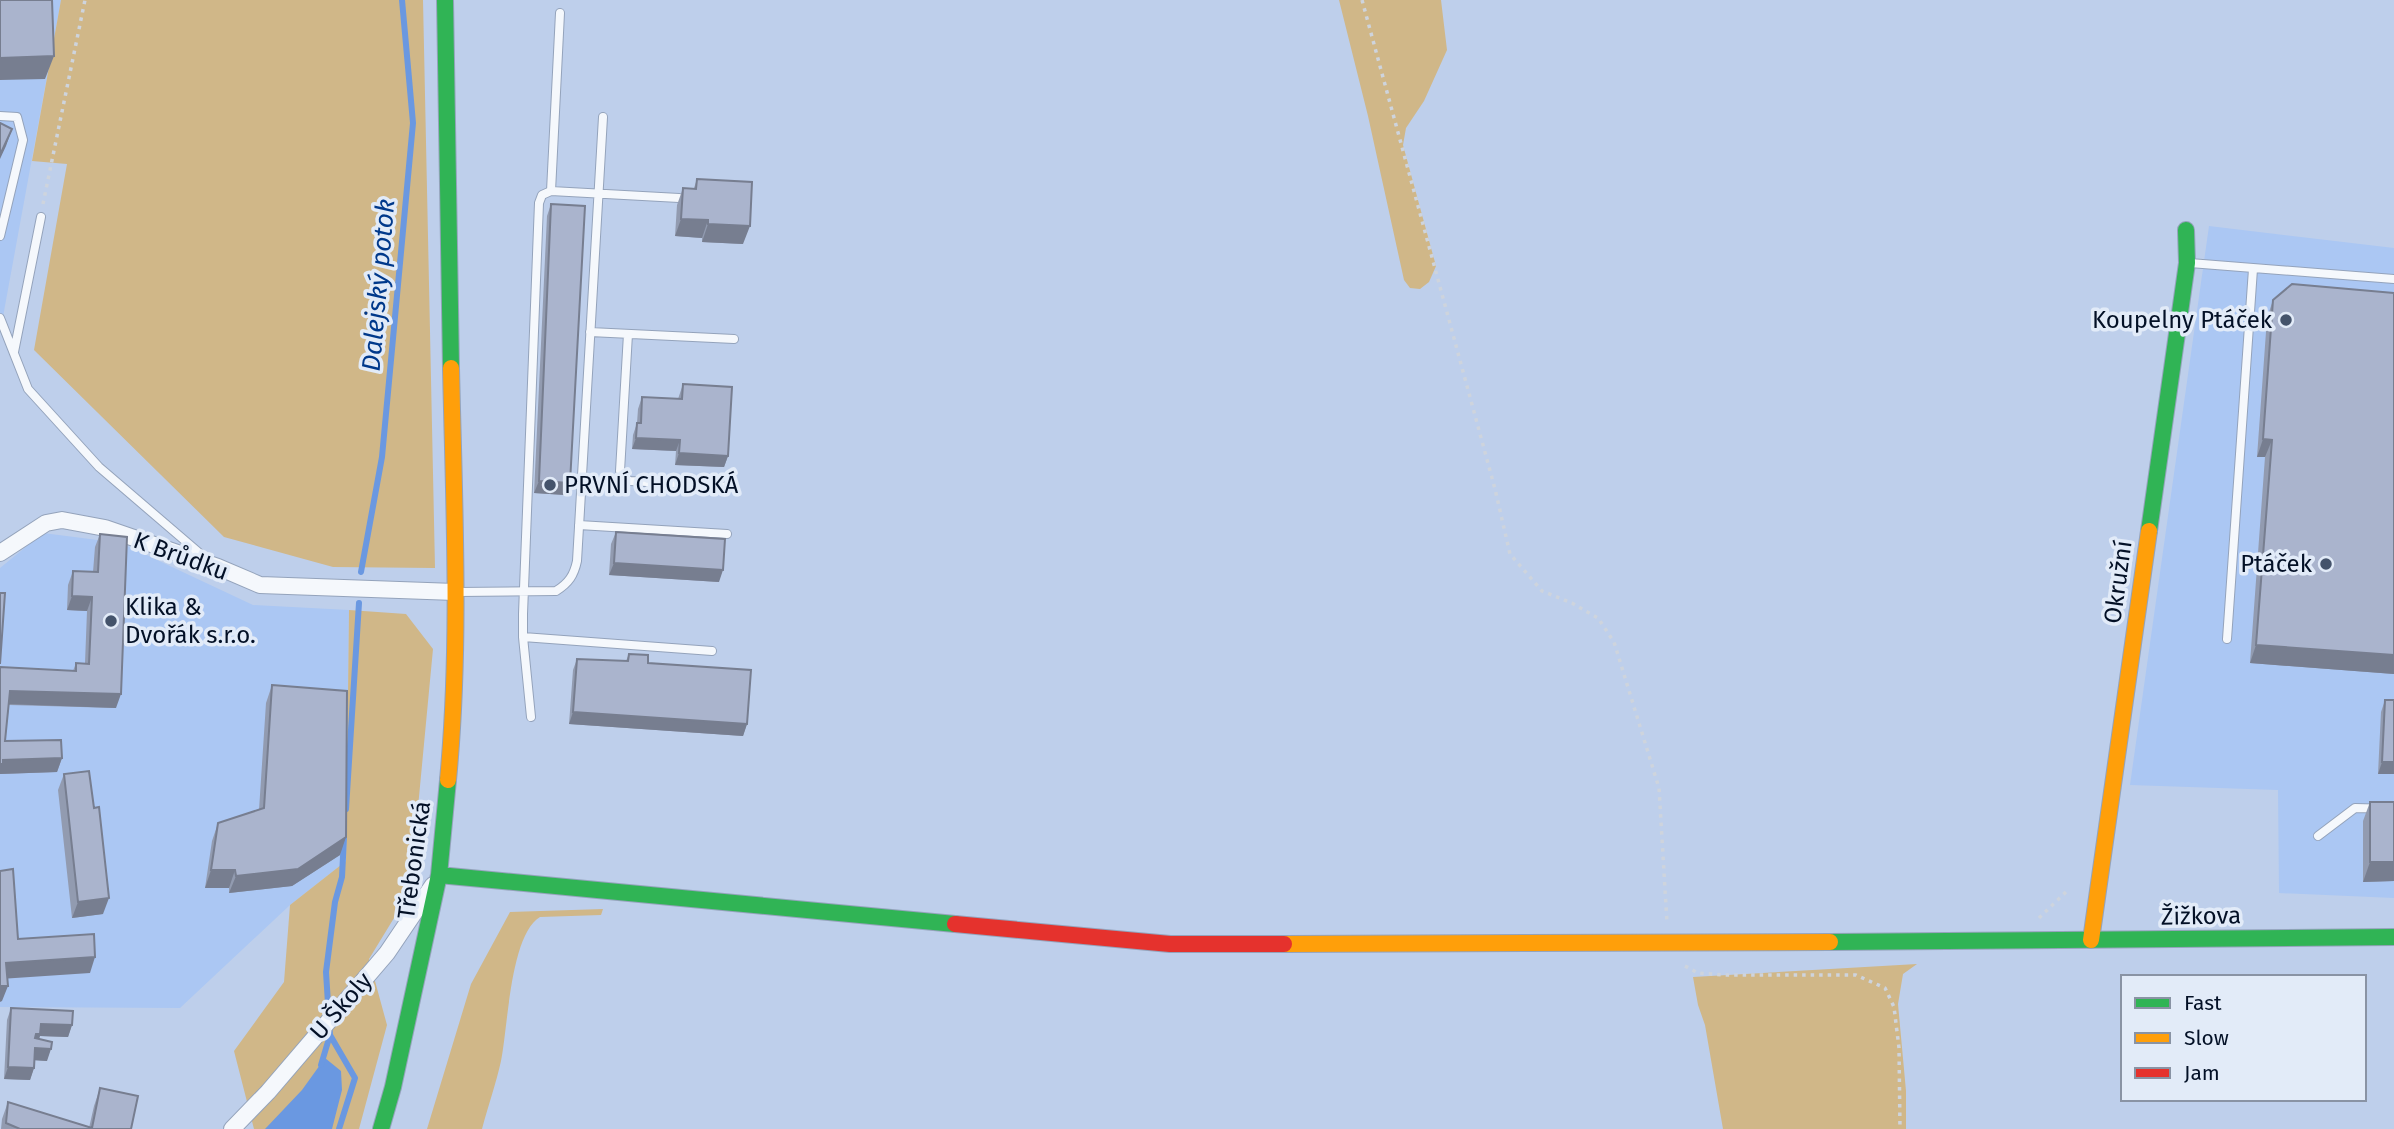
<svg xmlns="http://www.w3.org/2000/svg" width="2394" height="1129" font-family="'Fira Sans',sans-serif">
	<rect width="100%" height="100%" fill="#becfeb"/>
	<!-- built -->
	<path fill="#abc7f3" d="M0 0H61L0 333Z
		M2209 226 2394 248V898L2279 893 2278 790 2130 785Z
		M43 533 121 543 253 605 349 610 346 861 290 905 180 1008 0 1007V568Z"/>
	<!-- green -->
	<path fill="#d0b788" d="M61 0H423L435 568 333 567 224 537 34 350 67 164 32 161Z
		M1339 0H1441L1447 50 1424 101 1406 128 1403 145 1436 266 1429 282 1420 289 1410 288 1404 280 1368 116Z
		M349 610 406 614 433 649 413 860 405 900 369 959 387 1025 359 1129H254L234 1051 284 982 290 905 346 861Z
		M603 909 601 915 540 917C510 935 508 1027 501 1061 496 1084 488 1106 482 1129H427L471 984 510 912Z
		M1917 964 1903 974 1898 1004 1906 1091V1129H1723L1705 1025 1698 1005 1693 977Z"/>
	<!-- water -->
	<path fill="#6a98e1" d="M325 1058 341 1071 342 1090 332 1129H265L302 1090Z"/>
	<g fill="none" stroke-linecap="round" stroke-linejoin="round">
		<!-- stream -->
		<path stroke="#6a98e1" stroke-width="6" d="M361 572 382 457 413 123 402 0
			M346 809 359 603
			M321 1065 330 1035
			M339 1129 355 1078 330 1035 326 972 335 902 342 877 344 837"/>
		<defs>
			<path id="lane" d="M560 13 551 191 679 198
				M0 116 17 117 23 140 0 236
				M2190 263 2394 279
				M0 318 28 389 99 467 204 557
				M590 332 734 339
				M628 334 620 471 622 478 630 481 730 487
				M14 352 41 217
				M579 525 727 534
				M458 592 556 591C569 583 574 575 577 561L603 117
				M523 637 712 651
				M2227 639 2253 269
				M531 717 523 637V614L539 203 542 195 551 191
				M2318 836 2355 808 2394 809"/>
			<path id="street" d="M0 553 46 523 62 520 105 528 218 567 260 585 455 592
				M232 1129 268 1092 387 953 433 885"/>
			<path id="fast" d="M445 0 451 368
				M2149 531 2187 263 2186 230
				M439 875 955 924
				M1830 942 2394 937
				M381 1129 393 1087 439 875 448 780"/>
			<path id="slow" d="M448 780C461 643 454 505 451 368
				M2091 940 2149 531
				M1284 944 1830 942"/>
			<path id="jam" d="M955 924 1170 944H1284"/>
		</defs>
		<!-- lane casing -->
		<use href="#lane" stroke="#94a3bb" stroke-width="10"/>
		<!-- street casing -->
		<use href="#street" stroke="#94a3bb" stroke-width="18"/>
		<!-- fast casing -->
		<use href="#fast" stroke="#94a3bb" stroke-width="18"/>
		<!-- slow casing -->
		<use href="#slow" stroke="#94a3bb" stroke-width="18"/>
		<!-- jam casing -->
		<use href="#jam" stroke="#94a3bb" stroke-width="18"/>
		<!-- path -->
		<path stroke="#ced4dd" stroke-width="3.5" stroke-dasharray="3.5 5" stroke-linecap="butt" d="M1362 0 1495 489 1510 554 1542 591 1572 603 1598 618 1614 642 1659 788 1667 923
			M43 204 85 0
			M2039 918 2068 890
			M1685 966 1698 973 1724 975H1856L1885 988 1894 1007 1899 1048 1900 1129"/>
		<!-- lane -->
		<use href="#lane" stroke="#f5f8fc" stroke-width="8"/>
		<!-- street -->
		<use href="#street" stroke="#f5f8fc" stroke-width="16"/>
		<!-- fast -->
		<use href="#fast" stroke="#30b455" stroke-width="16"/>
		<!-- slow -->
		<use href="#slow" stroke="#ff9f0a" stroke-width="16"/>
		<!-- jam -->
		<use href="#jam" stroke="#e5322d" stroke-width="16"/>
	</g>
	<!-- wall -->
	<path fill="#929bb0" d="M697 179 743 244 702 242V238L675 236 677 205 683 188H694Z
		M551 204 570 483 565 495 534 493 547 216Z
		M2394 292V674L2250 663 2265 457H2257L2267 318 2273 300 2394 293Z
		M683 384 728 456 724 467 675 465 676 451 632 449 633 435 637 423 638 409 642 397 678 399Z
		M616 532 719 582 609 575 611 544Z
		M100 534 116 708 9 705 5 741 62 758 57 772 0 774V667L73 671 76 663H85L87 611 67 610 68 585 73 571 93 572 95 547Z
		M629 654 648 663 747 724 743 736 569 724 573 670 577 659 626 661Z
		M272 685 340 855 292 886 229 893V888H205L212 841 218 823 259 810 266 703Z
		M2385 700 2394 774H2378L2381 712Z
		M64 774 94 808 103 914 72 918 58 790Z
		M2370 802H2394V881L2363 882V821Z
		M11 1008 72 1025 68 1037 40 1036 39 1039 47 1061 34 1060V1068L30 1080 4 1079 7 1020Z
		M100 1088 131 1129H1L2 1119 8 1102 89 1128 94 1106Z"/>
	<!-- shaded-wall -->
	<path fill="#777e90" d="M54 56 45 79 0 80V58Z
		M12 129 6 146 0 159V155Z
		M681 219 708 220 702 238 675 236Z
		M708 224 750 226 743 244 702 242Z
		M636 438 680 440 676 451 632 449Z
		M2263 439 2272 440 2265 457H2257Z
		M679 453 728 456 724 467 675 465Z
		M539 481 570 483 565 495 534 493Z
		M614 563 723 570 719 582 609 575Z
		M72 596 92 597 87 611 67 610Z
		M2256 645 2394 655V674L2250 663Z
		M10 691 121 694 116 708 5 704Z
		M573 712 747 724 743 736 569 724Z
		M62 758 57 772 0 774V764L3 760Z
		M2382 762H2394V774H2378Z
		M346 837 340 855 292 886 229 893 236 876Z
		M2370 862H2394V881L2363 882Z
		M211 870H235L229 888H205Z
		M109 898 103 914 72 918 78 902Z
		M95 957 90 973 0 979 6 963Z
		M0 986H8L2 1001 0 1002Z
		M41 1024 72 1025 68 1037 40 1036 36 1046V1034Z
		M35 1048 51 1049 47 1061 31 1060Z
		M8 1067 34 1068 30 1080 4 1079Z"/>
	<!-- building -->
	<path fill="#aab4cd" stroke="#777e90" stroke-width="2" d="M0 0H52L54 56 0 58Z
		M0 123 12 129 0 155Z
		M697 179 752 182 750 226 708 224V220L681 219 683 188 696 189Z
		M551 204 585 206 570 483 539 481Z
		M2292 284 2394 293V655L2256 645 2272 440 2263 439 2273 300Z
		M683 384 732 387 728 456 679 453 680 440 636 438 637 423H641L642 397 682 399Z
		M616 532 725 539 723 570 614 563Z
		M100 534 127 537 121 694 10 691 5 741 61 740 62 758 3 760V764H0V667L76 671V663L89 664 92 597 72 596 73 571 98 572Z
		M0 593H5L0 664Z
		M629 654 648 655V663L751 670 747 724 573 712 577 659 628 661Z
		M272 685 347 691 346 837 298 869 236 876 235 870H211L218 823 264 808Z
		M2385 700H2394V762H2382Z
		M89 771 94 808 99 807 109 898 78 902 64 774Z
		M2370 802H2394V862H2370Z
		M13 869 18 939 94 934 95 957 6 963 8 986H0V871Z
		M11 1008 73 1011 72 1025 41 1024 40 1034H36L35 1038 52 1042 51 1049 35 1048 34 1068 8 1067Z
		M100 1088 138 1096 131 1129H20L6 1123 8 1102 92 1128Z"/>
	<!-- markers -->
	<g fill="#44536b" stroke="#e2ebf8" stroke-width="2.5">
		<circle cx="2286" cy="320" r="7"/>
		<circle cx="550" cy="485" r="7"/>
		<circle cx="2326" cy="564" r="7"/>
		<circle cx="111" cy="621" r="7"/>
	</g>
	<g text-anchor="middle" stroke-width="7" stroke-linejoin="round" paint-order="stroke">
		<!-- poi labels -->
		<g font-size="24" fill="#031026" stroke="#e2ebf8" text-anchor="end">
			<text x="2272" y="328">Koupelny Ptáček</text>
			<text x="564" y="493" text-anchor="start">PRVNÍ CHODSKÁ</text>
			<text x="2312" y="572">Ptáček</text>
			<text x="125" y="615" text-anchor="start">Klika &amp;<tspan x="125" dy="28">Dvořák s.r.o.</tspan></text>
		</g>
		<!-- street labels -->
		<g font-size="24" fill="#031026" stroke="#e2ebf8">
			<text transform="translate(181 556) rotate(20)" y="8">K Brůdku</text>
			<text transform="translate(2118 582) rotate(-82)" y="8">Okružní</text>
			<text transform="translate(414 860) rotate(-82)" y="8">Třebonická</text>
			<text transform="translate(2201 916) rotate(-1)" y="8">Žižkova</text>
			<text transform="translate(341 1006) rotate(-49)" y="8">U Školy</text>
		</g>
		<!-- water labels -->
		<g font-size="26" font-style="italic" fill="#00398b" stroke="#e2ebf8">
			<text transform="translate(378 285) rotate(-85)" y="9">Dalejský potok</text>
		</g>
	</g>
	<!-- legend -->
	<rect x="2121" y="975" width="245" height="126" fill="#e2ebf8" stroke="#8993a4" stroke-width="2"/>
	<rect x="2135" y="998" width="35" height="10" fill="#30b455" stroke="#8993a4" stroke-width="2"/>
	<text x="2184" y="1010" font-size="21" fill="#031026">Fast</text>
	<rect x="2135" y="1033" width="35" height="10" fill="#ff9f0a" stroke="#8993a4" stroke-width="2"/>
	<text x="2184" y="1045" font-size="21" fill="#031026">Slow</text>
	<rect x="2135" y="1068" width="35" height="10" fill="#e5322d" stroke="#8993a4" stroke-width="2"/>
	<text x="2184" y="1080" font-size="21" fill="#031026">Jam</text>
</svg>
